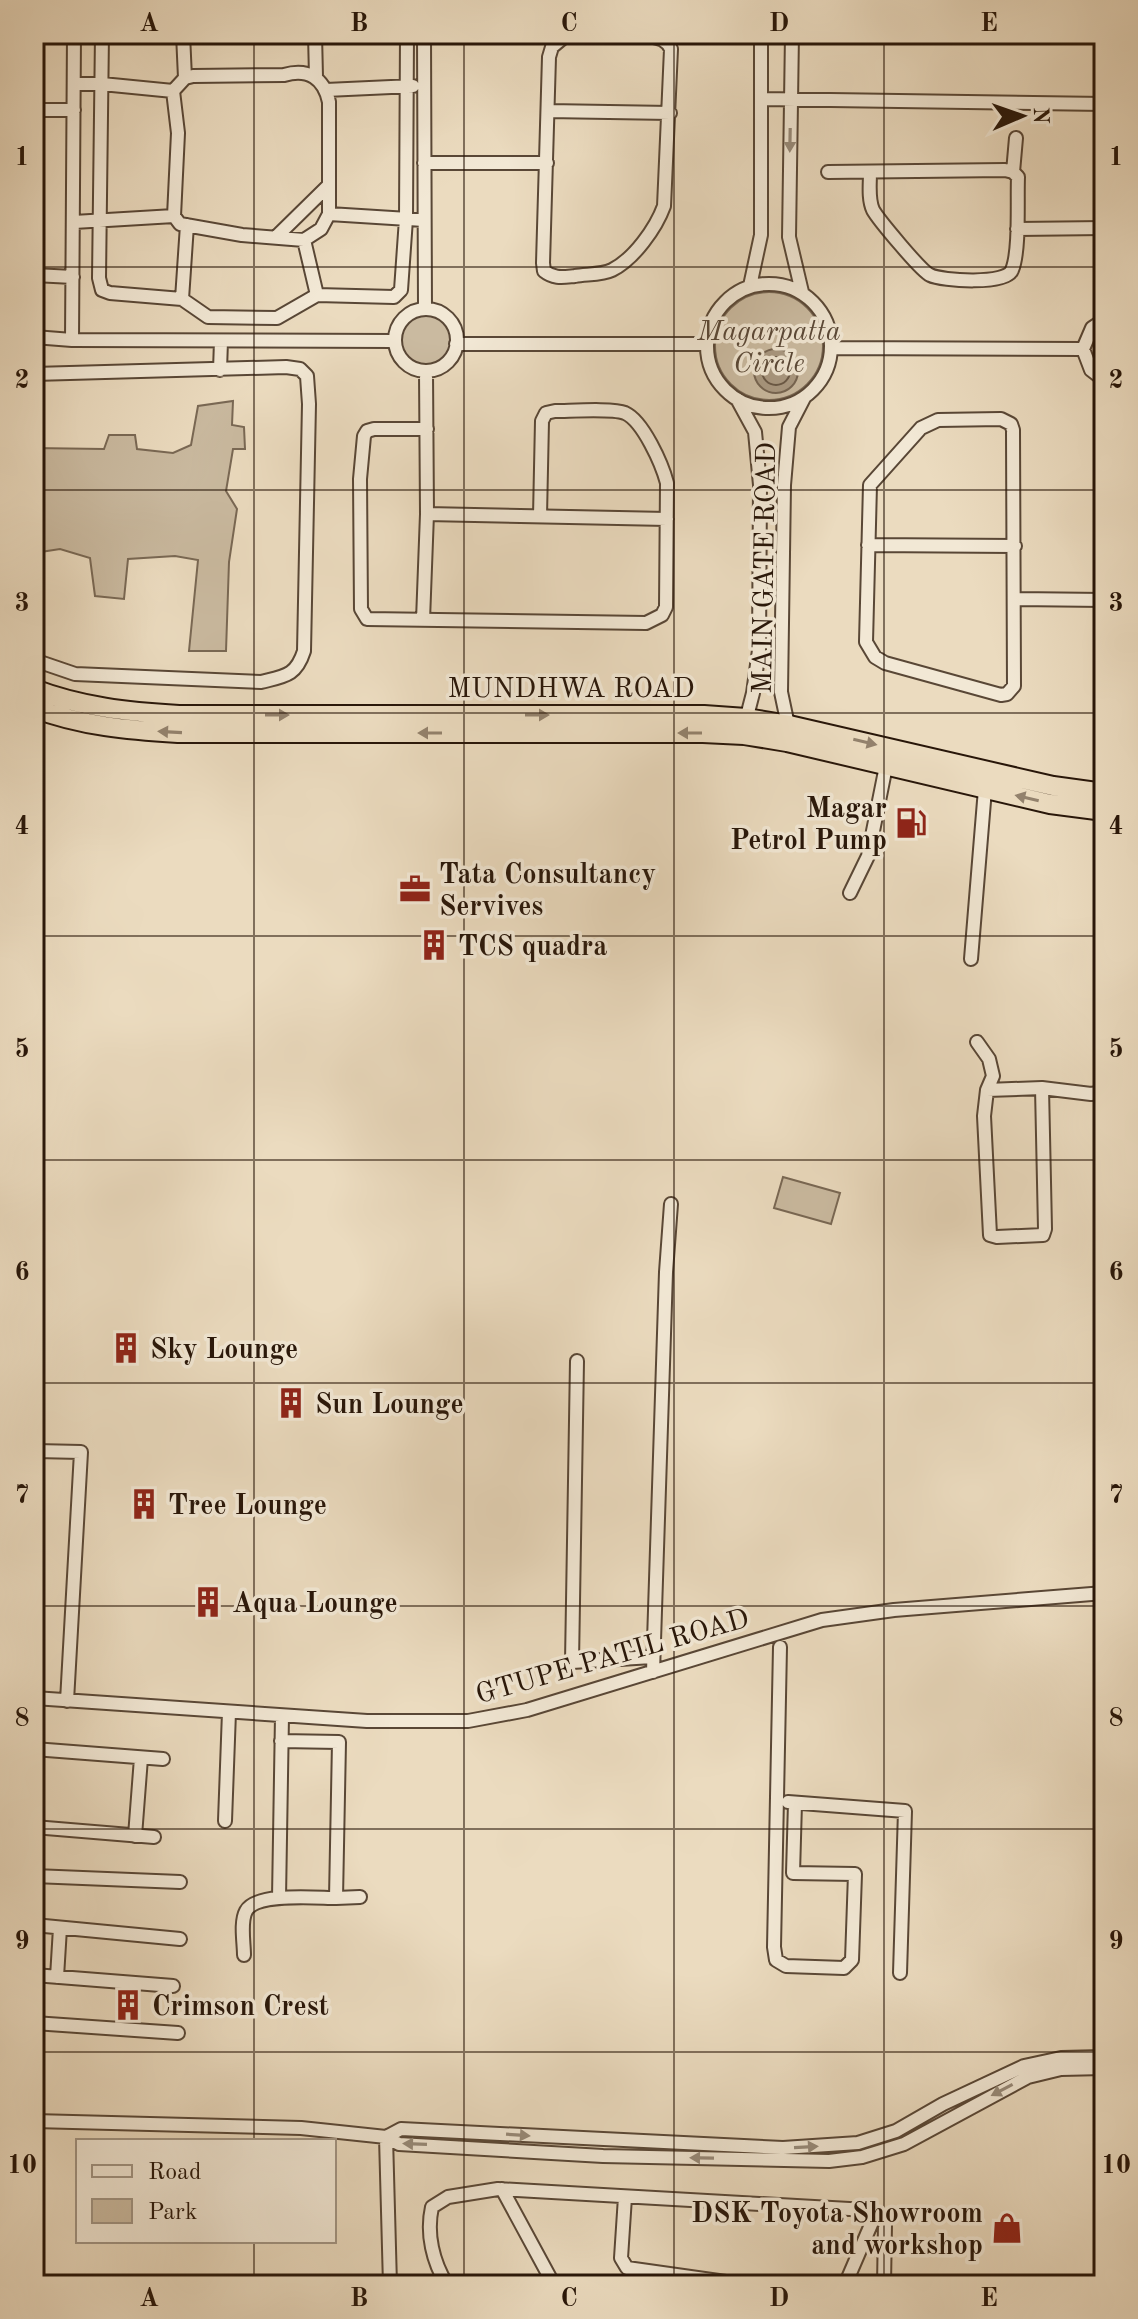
<svg xmlns="http://www.w3.org/2000/svg" width="1138" height="2319" font-family="'Old Standard TT',serif">
	<rect width="100%" height="100%" fill="#ebdbbf"/>
	<filter id="stains"><feTurbulence type="fractalNoise" baseFrequency=".0025" numOctaves="4"/><feColorMatrix values="0 0 0 0 .2 0 0 0 0 .09 0 0 0 0 .02 0 0 0 .5 -.17"/></filter>
	<radialGradient id="worn" r=".72"><stop offset=".6" stop-color="#630" stop-opacity="0"/><stop offset="1" stop-color="#630" stop-opacity=".3"/></radialGradient>
	<!-- green -->
	<path fill="#cabaa0" stroke="#796854" stroke-width="2" d="M715 346a54 54 0 1 1 108 0a54 54 0 1 1-108 0Z
		M401 340a25 25 0 1 1 50 0a25 25 0 1 1-50 0Z
		M233 401 232 425 244 427 245 449H233L226 491 237 509 229 562 226 651H189L198 560 175 556 128 559 124 599 95 596 90 558 60 549 34 553V448L104 449 109 435H135L137 449 173 453 191 445 198 406Z
		M783 1177 840 1193 831 1224 774 1208Z"/>
	<!-- water -->
	<path fill="#a99881" stroke="#756451" stroke-width="2" d="M754 371a22 22 0 1 1 44 0a22 22 0 1 1-44 0Z"/>
	<g fill="none" stroke-linecap="round" stroke-linejoin="round">
		<!-- shore -->
		<path stroke="#685745" stroke-width="2" d="M762 371a14 14 0 1 1 28 0a14 14 0 1 1-28 0Z"/>
		<defs>
			<path id="minor" d="M102 34 99 278 102 290 110 293 182 299 187 225
				M183 34 185 78
				M315 34 316 77
				M424 34 425 309
				M792 34 789 237 802 292
				M648 36C659 38 666 39 671 49L664 206C656 228 634 259 612 270 602 275 586 274 575 276 563 277 554 279 544 271L543 263 549 57 552 47 564 37Z
				M74 84H102L173 91
				M326 90 413 86
				M761 99 1104 104
				M34 110H74
				M548 111 670 113
				M424 163H547
				M828 172 1005 170 1013 172 1018 177C1017 200 1020 251 1012 270 1007 285 942 281 930 275 921 271 878 219 873 210 868 199 870 184 870 173
				M1013 172 1016 138
				M74 222 174 216
				M1017 229 1104 228
				M275 238 329 185
				M304 240 242 235 180 224 174 216 178 133 173 91 185 78 193 76 284 75C308 68 324 78 329 102V214
				M34 275 73 277
				M707 346a62 62 0 1 1 124 0a62 62 0 1 1-124 0Z
				M750 286 761 235V34
				M317 295 394 297 401 290 406 219 407 34
				M182 299 208 317 277 318 317 295 304 240 321 229 329 214 424 220
				M395 340a31 31 0 1 1 62 0a31 31 0 1 1-62 0Z
				M1104 320 1092 328 1083 349 1091 370 1104 380
				M34 337 72 340 395 341
				M72 340 74 34
				M456 344H707
				M831 348 1083 349
				M220 370 221 341
				M34 374 286 367 300 369 307 376 309 404 304 651C296 676 285 676 261 682L75 674 34 660
				M737 399 755 432 760 485 759 650 753 693 745 724
				M1001 419 1011 424 1013 430 1014 686 1007 694 1001 695 885 663 875 657 866 642 870 485 921 428 938 420Z
				M427 429H374L367 431 364 436 360 479 361 609 367 619 646 623 662 615 666 607 667 483C662 464 643 421 625 413 613 408 570 411 555 411L546 413 542 421 540 516
				M427 514 667 519
				M868 545 1015 546
				M1015 599 1104 600
				M423 620 427 514 426 372
				M789 730 781 692 784 485 789 427 804 398
				M850 893 868 856 886 766
				M971 959 985 789
				M977 1042 989 1059 993 1076 987 1090 984 1116 990 1235 997 1237 1043 1235 1045 1229 1042 1088 1091 1094 1104 1092
				M987 1090 1042 1088
				M577 1361 572 1662 652 1657
				M34 1504 36 1451 81 1452 67 1701
				M780 1647 774 1947 776 1960 786 1966 844 1968 852 1960 855 1874 793 1873 795 1803
				M653 1672 666 1272 671 1204
				M34 1698 367 1721H468L527 1710 822 1620 894 1610 1104 1593
				M34 1749 163 1759
				M788 1802 905 1811 900 1973
				M225 1821 229 1712
				M34 1827 154 1837
				M135 1836 141 1758
				M34 1876 180 1882
				M279 1898 282 1716
				M336 1898 360 1897
				M34 1925 180 1939
				M244 1955C244 1943 240 1922 246 1911 256 1892 317 1898 336 1898L339 1742 281 1741
				M34 1975 173 1986
				M57 1977 60 1928
				M34 2023 178 2033
				M34 2121 301 2128 386 2137 399 2144 603 2156 829 2161 862 2157 904 2144 1028 2077 1061 2069 1104 2068
				M386 2137 401 2129 783 2148 858 2143 896 2131 943 2104 1024 2066 1061 2058 1104 2057
				M386 2137 390 2285
				M502 2189 554 2285
				M625 2197 621 2258 627 2268 747 2285
				M447 2285C433 2262 426 2234 432 2207L448 2197 498 2189 867 2210 876 2213 885 2224 884 2285
				M845 2285 876 2213"/>
			<path id="highway" d="M34 689C81 707 128 712 179 715H704L746 718 789 725 1053 786 1104 793
				M34 708C81 726 129 730 178 733H703L744 735 787 742 1050 804 1104 811"/>
		</defs>
		<!-- minor casing -->
		<use href="#minor" stroke="#594736" stroke-width="16"/>
		<!-- highway casing -->
		<use href="#highway" stroke="#281609" stroke-width="22"/>
		<!-- minor -->
		<use href="#minor" stroke="#f2e8d5" stroke-width="12"/>
		<!-- highway -->
		<use href="#highway" stroke="#ebdbbf" stroke-width="18"/>
	</g>
	<!-- one-way arrows -->
	<defs><path id="oneway-solid" d="M-6-.8H1V-3.2L6.5 0L1 3.2V.8H-6Z" transform="scale(2)"/></defs>
	<g fill="#978a79">
		<use href="#oneway-solid" transform="translate(790 140) rotate(91)"/>
		<use href="#oneway-solid" transform="translate(1002 2090) rotate(152)"/>
		<use href="#oneway-solid" transform="translate(518 2135) rotate(4)"/>
		<use href="#oneway-solid" transform="translate(415 2144) rotate(-178)"/>
		<use href="#oneway-solid" transform="translate(806 2147) rotate(-3)"/>
		<use href="#oneway-solid" transform="translate(702 2158) rotate(-179)"/>
	</g>
	<g fill="#93826d">
		<use href="#oneway-solid" transform="translate(277 715)"/>
		<use href="#oneway-solid" transform="translate(537 715)"/>
		<use href="#oneway-solid" transform="translate(170 732) rotate(-177)"/>
		<use href="#oneway-solid" transform="translate(430 733) rotate(180)"/>
		<use href="#oneway-solid" transform="translate(690 733) rotate(-180)"/>
		<use href="#oneway-solid" transform="translate(865 742) rotate(13)"/>
		<use href="#oneway-solid" transform="translate(1027 798) rotate(-167)"/>
	</g>
	<!-- grid -->
	<path fill="none" stroke="#281609" stroke-width="2" stroke-opacity="0.55" d="M254 34V2141M464 34V2285M674 34V2285M884 34V2285M34 267H1104M34 490H1104M34 713H1104M34 936H1104M34 1160H1104M34 1383H1104M34 1606H1104M34 1829H1104M34 2052H1104M254 2241V2285"/>
	<!-- icons -->
	<defs>
		<symbol id="fuel-bare" viewBox="-9 -9 18 18"><path d="M-5.5-6h7V0h2V4h1.3V-2.5L3-4.5l.8-.8L6-3V5H2.5V1h-1V6h-7ZM-4.2-4.7v3.2H.2V-4.7Z" fill="#8f2418" stroke="#f2e8d5" stroke-width="2.5" paint-order="stroke"/></symbol>
		<symbol id="office-bare" viewBox="-9 -9 18 18"><path d="M-6-3h4V-5.5h4V-3h4V5H-6ZM-1-4.5V-3h2v-1.5ZM-6 0V1H6V0Z" fill="#8f2418" stroke="#f2e8d5" stroke-width="2.5" paint-order="stroke"/></symbol>
		<symbol id="building-bare" viewBox="-9 -9 18 18"><path d="M-4-6H4V6H1V3H-1V6H-4ZM-2.5-4.3h1.7v1.8h-1.7ZM.8-4.3h1.7v1.8H.8ZM-2.5-1h1.7V.8h-1.7ZM.8-1h1.7V.8H.8Z" fill="#8f2418" stroke="#f2e8d5" stroke-width="2.5" paint-order="stroke"/></symbol>
		<symbol id="shop-bare" viewBox="-9 -9 18 18"><path d="M-5-2.5h2.3a2.7 3.5 0 0 1 5.4 0H5L5.5 6h-11ZM-1.5-2.5h3a1.5 2.3 0 0 0-3 0Z" fill="#8f2418" stroke="#f2e8d5" stroke-width="2.5" paint-order="stroke"/></symbol>
	</defs>
	<g fill-rule="evenodd">
		<use href="#fuel-bare" x="889" y="801" width="44" height="44"/>
		<use href="#office-bare" x="393" y="867" width="44" height="44"/>
		<use href="#building-bare" x="412" y="923" width="44" height="44"/>
		<use href="#building-bare" x="104" y="1326" width="44" height="44"/>
		<use href="#building-bare" x="269" y="1381" width="44" height="44"/>
		<use href="#building-bare" x="122" y="1482" width="44" height="44"/>
		<use href="#building-bare" x="186" y="1580" width="44" height="44"/>
		<use href="#building-bare" x="106" y="1983" width="44" height="44"/>
		<use href="#shop-bare" x="985" y="2206" width="44" height="44"/>
	</g>
	<g text-anchor="middle" stroke-width="7" stroke-linejoin="round" paint-order="stroke">
		<!-- park labels -->
		<g font-size="28" font-style="italic" fill="#594736" stroke="#f2e8d5">
			<text x="769" y="340">Magarpatta<tspan x="769" dy="32">Circle</tspan></text>
		</g>
		<!-- street labels -->
		<g font-size="28" fill="#281609" stroke="#f2e8d5">
			<text transform="translate(763 568) rotate(-89)" y="10">MAIN GATE ROAD</text>
			<text x="571" y="697">MUNDHWA ROAD</text>
			<text transform="translate(612 1655) rotate(-16)" y="10">GTUPE PATIL ROAD</text>
		</g>
		<!-- poi labels -->
		<g font-size="28" font-weight="bold" fill="#281609" stroke="#f2e8d5" text-anchor="start">
			<text x="887" y="817" text-anchor="end">Magar<tspan x="887" dy="32">Petrol Pump</tspan></text>
			<text x="439" y="883">Tata Consultancy<tspan x="439" dy="32">Servives</tspan></text>
			<text x="458" y="955">TCS quadra</text>
			<text x="150" y="1358">Sky Lounge</text>
			<text x="315" y="1413">Sun Lounge</text>
			<text x="168" y="1514">Tree Lounge</text>
			<text x="232" y="1612">Aqua Lounge</text>
			<text x="152" y="2015">Crimson Crest</text>
			<text x="983" y="2222" text-anchor="end">DSK Toyota Showroom<tspan x="983" dy="32">and workshop</tspan></text>
		</g>
	</g>
	<!-- margin -->
	<rect width="1138" height="2319" fill="none" stroke="#ebdbbf" stroke-width="88"/>
	<!-- legend -->
	<rect x="76" y="2139" width="260" height="104" fill="#f2e8d5" stroke="#a19483" stroke-width="2"/>
	<rect x="92" y="2165" width="40" height="12" fill="#f2e8d5" stroke="#a19483" stroke-width="2"/>
	<text x="148" y="2179" font-size="24" fill="#281609">Road</text>
	<rect x="92" y="2199" width="40" height="24" fill="#cabaa0" stroke="#a19483" stroke-width="2"/>
	<text x="148" y="2219" font-size="24" fill="#281609">Park</text>
	<!-- north arrow -->
	<g transform="translate(1022 116) rotate(88)" stroke="#f2e8d5" stroke-width="6" paint-order="stroke">
	<path d="M0-6L14 30L0 20L-14 30Z" fill="#281609"/>
	<text y="-12" font-size="22" font-weight="bold" text-anchor="middle" fill="#281609">N</text>
	</g>
	<rect x="44" y="44" width="1050" height="2231" fill="none" stroke="#281609" stroke-width="3"/>
	<g font-size="26" text-anchor="middle" font-weight="bold" fill="#281609">
		<text x="149" y="31">A</text>
		<text x="359" y="31">B</text>
		<text x="569" y="31">C</text>
		<text x="779" y="31">D</text>
		<text x="989" y="31">E</text>
		<text x="22" y="165">1</text>
		<text x="1116" y="165">1</text>
		<text x="22" y="388">2</text>
		<text x="1116" y="388">2</text>
		<text x="22" y="611">3</text>
		<text x="1116" y="611">3</text>
		<text x="22" y="834">4</text>
		<text x="1116" y="834">4</text>
		<text x="22" y="1057">5</text>
		<text x="1116" y="1057">5</text>
		<text x="22" y="1280">6</text>
		<text x="1116" y="1280">6</text>
		<text x="22" y="1503">7</text>
		<text x="1116" y="1503">7</text>
		<text x="22" y="1726">8</text>
		<text x="1116" y="1726">8</text>
		<text x="22" y="1949">9</text>
		<text x="1116" y="1949">9</text>
		<text x="22" y="2173">10</text>
		<text x="1116" y="2173">10</text>
		<text x="149" y="2306">A</text>
		<text x="359" y="2306">B</text>
		<text x="569" y="2306">C</text>
		<text x="779" y="2306">D</text>
		<text x="989" y="2306">E</text>
	</g>
	<rect width="100%" height="100%" filter="url(#stains)"/>
	<rect width="100%" height="100%" fill="url(#worn)"/>
</svg>
